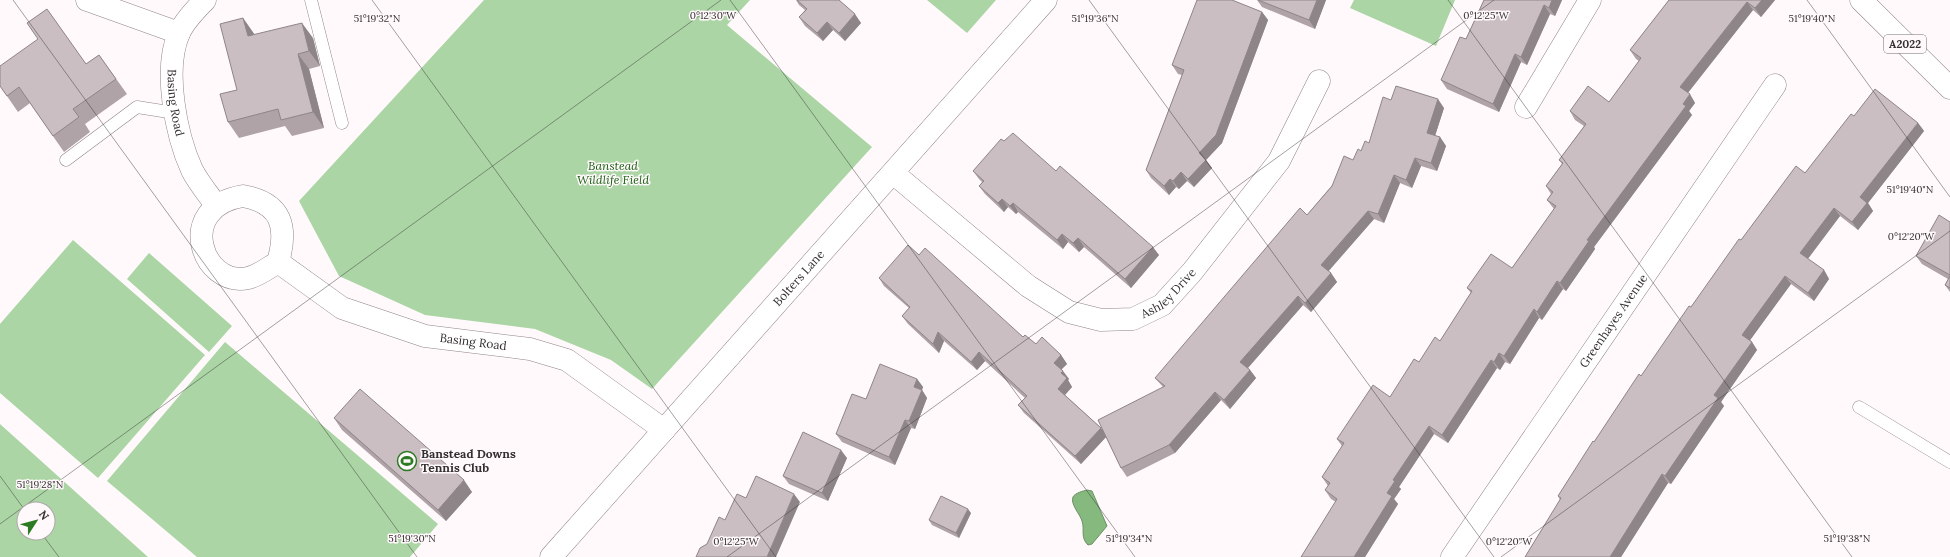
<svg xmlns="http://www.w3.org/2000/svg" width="1950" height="557" font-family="Lora,serif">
	<rect width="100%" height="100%" fill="#fff9fb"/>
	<!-- green -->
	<path fill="#abd5a5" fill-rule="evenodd" d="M484 0H750L727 25 872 147 652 389 611 360 535 329 425 315 339 276 299 201Z
		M927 0H996L967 33Z
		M1354 0H1455L1436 46 1350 8Z
		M73 240 205 355 98 478 0 393V324Z
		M149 253 232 326 209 352 127 279Z
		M225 342 438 524 410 557H197L107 481Z
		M0 424 148 557H0ZM24 509H48V533H24Z"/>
	<!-- water -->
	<path fill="#85b97e" stroke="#6d9067" d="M1087 490 1092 491 1107 526 1092 544 1088 545C1080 537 1085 530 1082 521 1080 514 1070 504 1073 497 1075 493 1083 491 1087 490Z"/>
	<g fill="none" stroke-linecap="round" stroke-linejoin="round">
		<defs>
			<path id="service" d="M311 0 342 123
				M66 160 137 107 175 113
				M1859 407 1950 462"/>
			<g id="minor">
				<path d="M87 0 179 33"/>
				<path id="s1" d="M205 0C196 9 184 22 179 33 163 70 176 135 192 170 198 182 208 194 216 205"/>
				<path d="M1526 107 1590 0"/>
				<path id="s2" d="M893 173 1028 286 1069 312 1101 320 1133 319 1162 305 1192 272 1279 161 1319 81"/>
				<path d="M243 196C282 203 288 227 278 262 268 268 260 275 248 278 202 288 174 207 243 196Z"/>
				<path id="s3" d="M278 262 342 308 425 336 530 349 567 360 664 430"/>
				<path id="s4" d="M1452 557 1775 85"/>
			</g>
			<g id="secondary">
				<path id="s5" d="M551 557 1046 0"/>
			</g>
			<path id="primary" d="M1861 0 1950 88"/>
		</defs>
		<!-- service casing -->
		<use href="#service" stroke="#908588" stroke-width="13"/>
		<!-- minor casing -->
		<use href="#minor" stroke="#908588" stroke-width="23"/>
		<!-- secondary casing -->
		<use href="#secondary" stroke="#908588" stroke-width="23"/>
		<!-- primary casing -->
		<use href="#primary" stroke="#908588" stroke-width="23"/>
		<!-- service -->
		<use href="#service" stroke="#fff" stroke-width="12"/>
		<!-- minor -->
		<use href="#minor" stroke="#fff" stroke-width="22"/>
		<!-- secondary -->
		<use href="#secondary" stroke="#fff" stroke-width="22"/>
		<!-- primary -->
		<use href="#primary" stroke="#fff" stroke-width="22"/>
	</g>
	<!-- wall -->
	<path fill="#afa3a7" d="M796 0H839L861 23 845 41 833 30 823 41 805 26 799 17 805 10 799 5Z
		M1257 0H1326L1315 29 1262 7Z
		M1484 0H1562L1555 16 1550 14 1527 65 1521 62 1499 112 1447 89 1441 80 1466 39Z
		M1669 0H1775L1761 17 1753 10 1688 93 1695 103 1689 111 1692 115 1594 247 1595 249 1566 291 1563 289 1542 320 1539 318 1510 364 1505 362 1500 370 1497 368 1448 443 1434 434 1399 487 1401 489 1394 499 1398 504 1365 557H1301L1336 502 1331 499 1325 490 1328 486 1322 477 1342 446 1337 439 1390 397 1419 362 1440 341 1471 293 1467 288 1512 268 1554 209 1547 200 1551 194 1546 186 1562 164 1559 160 1584 126 1575 120 1570 111 1609 102 1639 61 1636 59 1630 50Z
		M1262 12 1268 20 1222 143 1206 160 1212 168 1194 187 1187 181 1179 189 1176 187 1169 195 1151 178 1146 170 1182 75 1178 74 1172 65Z
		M243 18 255 35 313 38 320 66 309 69 324 128 292 136 285 126 239 138 228 122 237 90Z
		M99 55 127 94 85 124 90 132 64 152 30 103 18 112 0 86 86 64Z
		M1391 100 1444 108 1435 136 1440 137 1446 146 1437 171 1421 166 1412 188 1400 183 1384 223 1374 219 1328 271 1331 273 1337 282 1311 312 1303 305 1248 368 1250 370 1256 378 1230 409 1221 400 1175 453 1127 477 1121 468 1106 437 1081 464 1024 413 1018 405 1025 398 985 361 977 370 944 341 939 353 908 324 902 316 909 308 884 286 879 278 919 255 1023 337 1036 344 1061 355 1067 364 1061 369 1069 379 1068 380 1072 387 1065 395 1101 428 1102 430 1163 387 1155 378 1307 215 1361 151 1369 143Z
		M1854 116 1918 123 1924 131 1868 203 1873 211 1858 230 1840 216 1808 259 1824 270 1829 279 1814 301 1791 284 1750 340 1752 342 1757 350 1721 402 1724 406 1671 484 1668 483 1621 557H1525L1560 500 1558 496 1594 442 1691 307 1741 240 1805 173Z
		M1004 141 1056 171 1159 255 1131 288 1084 247 1079 252 1068 242 1063 249 1018 212 1016 214 1008 207 1004 212 985 194 979 186 982 182 979 179 973 171Z
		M1950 222V292L1945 285 1948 279 1922 264 1916 256Z
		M917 379 923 387 922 390 927 398 915 429 911 428 895 465 842 442 836 434 866 399Z
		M334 418 472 492 446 521 342 430Z
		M847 458 828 501 789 484 783 476Z
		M971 513 959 538 932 525 929 520Z"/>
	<!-- shaded-wall -->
	<path fill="#8e8588" d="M1317 0H1326L1315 29 1309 20Z
		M1552 0H1562L1555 16 1549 8Z
		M1762 0H1775L1761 17 1755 8Z
		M1747 2 1753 10 1686 95 1680 87Z
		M1544 5 1550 14 1527 65 1521 57Z
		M1262 12 1268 20 1222 143 1206 160 1212 168 1194 187 1188 179 1199 153Z
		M855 14 861 23 845 41 839 33Z
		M243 18 254 34 259 52 248 36Z
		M827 22 833 30 823 41 817 33Z
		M302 23 313 38 320 66 309 51Z
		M298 54 309 69 324 128 313 112Z
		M1515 54 1521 62 1499 112 1493 104Z
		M1690 94 1695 103 1689 111 1692 115 1594 247 1595 249 1566 291 1560 283 1587 240Z
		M1438 99 1444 108 1433 142 1427 133Z
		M1918 123 1924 131 1868 203 1873 211 1858 230 1852 222 1860 197Z
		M1440 137 1446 146 1437 171 1431 163Z
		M1415 158 1421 166 1412 188 1406 180Z
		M1181 172 1187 181 1179 189 1173 181Z
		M1394 175 1400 183 1384 223 1378 214Z
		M1170 179 1176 187 1169 195 1164 186Z
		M1002 199 1008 207 1004 212 998 203Z
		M1013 203 1018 212 1016 214 1010 206Z
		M1834 208 1840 216 1806 261 1800 253Z
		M1368 211 1374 219 1327 273 1321 265Z
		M1062 234 1068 242 1063 249 1057 240Z
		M1078 238 1084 247 1079 252 1073 243Z
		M1153 247 1159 255 1131 288 1125 279Z
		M1824 270 1829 279 1814 301 1808 293Z
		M1331 273 1337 282 1311 312 1305 303Z
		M1785 276 1791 284 1748 343 1742 335Z
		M1557 281 1563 289 1542 320 1537 312Z
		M1298 296 1303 305 1246 370 1240 362Z
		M1534 309 1539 318 1510 364 1504 356Z
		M938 332 944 341 939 353 933 344Z
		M1752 342 1757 350 1721 402 1724 406 1671 484 1665 476 1714 395Z
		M979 352 985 361 977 370 971 362Z
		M1499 353 1505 362 1500 370 1494 362Z
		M1061 355 1067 364 1060 371 1054 363Z
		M1491 360 1497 368 1448 443 1442 435Z
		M1250 370 1256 378 1230 409 1224 400Z
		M1063 371 1069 379 1068 380 1072 387 1063 397 1058 389 1061 373Z
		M917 379 923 387 922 390 927 398 915 429 909 421 914 387Z
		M1215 392 1221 400 1175 453 1169 445Z
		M905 420 911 428 895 465 889 457Z
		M1429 426 1434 434 1399 487 1401 489 1394 499 1398 504 1365 557H1354L1387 493 1393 480Z
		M1101 428 1107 436 1081 464 1075 456Z
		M841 450 847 458 828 501 822 493Z
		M1662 474 1668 483 1621 557H1610Z
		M464 480 472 492 446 521 438 510Z
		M794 494 800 502 776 557H767Z
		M968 509 971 513 959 538 956 533Z"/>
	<!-- building -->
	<path fill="#cbbec2" stroke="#8e8588" d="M797 0H839L855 14 839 33 827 22 817 33 799 17 807 9Z
		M1197 0H1232L1262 12 1216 135 1199 153 1206 160 1188 179 1181 172 1173 181 1170 179 1164 186 1146 170 1184 70 1172 65Z
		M1258 0H1317L1309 20Z
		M1484 0H1552L1549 8 1544 5 1521 57 1515 54 1493 104 1441 80 1460 37 1466 39Z
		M1669 0H1762L1755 8 1747 2 1680 87 1690 94 1683 104 1686 106 1587 240 1589 241 1560 283 1557 281 1537 312 1534 309 1504 356 1499 353 1494 362 1491 360 1442 435 1429 426 1393 480 1395 481 1387 493 1392 496 1354 557H1301L1337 499 1325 490 1330 483 1322 477 1344 443 1337 439 1373 385 1390 397 1414 359 1419 362 1435 337 1440 341 1472 291 1467 288 1491 254 1512 268 1556 206 1547 200 1553 192 1546 186 1563 163 1559 160 1586 124 1570 111 1588 86 1609 102 1641 58 1630 50Z
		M47 9 86 64 99 55 116 79 73 109 79 117 53 136 19 87 7 96 0 86V66L38 39 27 23Z
		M243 18 248 36 302 23 309 51 298 54 313 112 281 120 278 109 228 122 220 94 237 90 220 24Z
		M1396 86 1438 99 1427 133 1440 137 1431 163 1415 158 1406 180 1394 175 1378 214 1368 211 1321 265 1331 273 1305 303 1298 296 1240 362 1250 370 1224 400 1215 392 1169 445 1121 468 1098 420 1165 386 1155 378 1300 208 1307 215 1332 186 1344 156 1353 160 1358 149 1361 151 1365 141 1369 143 1383 97 1391 100Z
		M1875 89 1918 123 1860 197 1867 203 1852 222 1834 208 1800 253 1824 270 1808 293 1785 276 1742 335 1752 342 1714 395 1718 398 1665 476 1662 474 1610 557H1525L1561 498 1558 496 1593 441 1594 442 1639 374 1641 376 1689 306 1691 307 1739 239 1741 240 1796 166 1805 173 1851 114 1854 116Z
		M1013 133 1056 171 1060 166 1153 247 1125 279 1078 238 1073 243 1062 234 1057 240 1013 203 1010 206 1002 199 998 203 979 186 984 181 973 171 1001 139 1004 141Z
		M1939 215 1950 222V275L1916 256Z
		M908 245 919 255 925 248 1023 337 1025 335 1036 344 1042 337 1061 355 1054 363 1063 371 1061 373 1067 378 1058 389 1101 428 1075 456 1018 405 1027 396 979 352 971 362 938 332 933 344 902 316 910 307 879 278Z
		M1950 276V288L1945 285Z
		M880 364 917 379 914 387 922 390 909 421 905 420 889 457 836 434 852 394 866 399Z
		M360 389 464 480 438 510 334 418Z
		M803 432 841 450 822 493 783 476Z
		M756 476 794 494 767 557H696L700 548 707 544 719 517 725 520 737 494 746 498Z
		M941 496 968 509 956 533 929 520Z"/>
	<!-- ticks -->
	<path fill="none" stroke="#343031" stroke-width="1" stroke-opacity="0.45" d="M13 0 417 557M372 0 776 557M730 0 1135 557M1089 0 1494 557M1448 0 1852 557M1807 0 1950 197M0 476 24 509M0 524 721 0M41 533 59 557M727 557 1494 0M1501 557 1950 231"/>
	<!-- icons -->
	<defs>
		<symbol id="stadium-ring" viewBox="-11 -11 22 22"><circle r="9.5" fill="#fff9fb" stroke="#2c7a23" stroke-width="1.5"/><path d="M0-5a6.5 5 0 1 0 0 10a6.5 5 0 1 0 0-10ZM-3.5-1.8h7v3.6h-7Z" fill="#2c7a23"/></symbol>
	</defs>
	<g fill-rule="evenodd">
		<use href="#stadium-ring" x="396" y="450" width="22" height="22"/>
	</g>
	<g text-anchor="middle" stroke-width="3" stroke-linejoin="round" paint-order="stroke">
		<!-- shield labels -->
		<rect fill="#fff9fb" stroke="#716c6e" stroke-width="1" x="1884" y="35" width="42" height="18" rx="3"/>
		<g font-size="11" font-weight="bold" fill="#343031">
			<text x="1905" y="48">A2022</text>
		</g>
		<!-- street labels -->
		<g font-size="12" fill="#343031" stroke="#fff9fb">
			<text dy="4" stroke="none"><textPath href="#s1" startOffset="113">Basing Road</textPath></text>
			<text dy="4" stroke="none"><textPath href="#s5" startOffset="373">Bolters Lane</textPath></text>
			<text dy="4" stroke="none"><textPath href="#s2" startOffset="334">Ashley Drive</textPath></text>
			<text dy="4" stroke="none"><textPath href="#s4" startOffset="286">Greenhayes Avenue</textPath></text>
			<text dy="4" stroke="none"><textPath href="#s3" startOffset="215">Basing Road</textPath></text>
		</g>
		<!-- park labels -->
		<g font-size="12" font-style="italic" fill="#1a6012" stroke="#fff9fb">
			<text x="613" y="170">Banstead<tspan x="613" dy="14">Wildlife Field</tspan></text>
		</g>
		<!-- poi labels -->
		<g font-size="12" font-weight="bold" fill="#343031" stroke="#fff9fb" text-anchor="start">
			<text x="421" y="458">Banstead Downs<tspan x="421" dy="14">Tennis Club</tspan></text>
		</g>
	</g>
	<g font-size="10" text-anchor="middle" fill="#343031" stroke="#fff9fb" stroke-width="3" stroke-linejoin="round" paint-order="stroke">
		<text x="713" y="19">0°12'30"W</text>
		<text x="1486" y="19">0°12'25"W</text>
		<text x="377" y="22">51°19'32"N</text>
		<text x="1095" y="22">51°19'36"N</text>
		<text x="1812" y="22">51°19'40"N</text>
		<text x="1910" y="193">51°19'40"N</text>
		<text x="1911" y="240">0°12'20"W</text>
		<text x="40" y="488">51°19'28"N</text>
		<text x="412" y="542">51°19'30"N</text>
		<text x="1129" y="542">51°19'34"N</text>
		<text x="1847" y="542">51°19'38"N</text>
		<text x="736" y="545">0°12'25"W</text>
		<text x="1509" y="545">0°12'20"W</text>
	</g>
	<!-- north arrow -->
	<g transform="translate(36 521) rotate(54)"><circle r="19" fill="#fff9fb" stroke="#aea9aa"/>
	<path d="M0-3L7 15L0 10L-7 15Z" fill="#2c7a23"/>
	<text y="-6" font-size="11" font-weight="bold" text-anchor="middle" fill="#343031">N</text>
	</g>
</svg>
